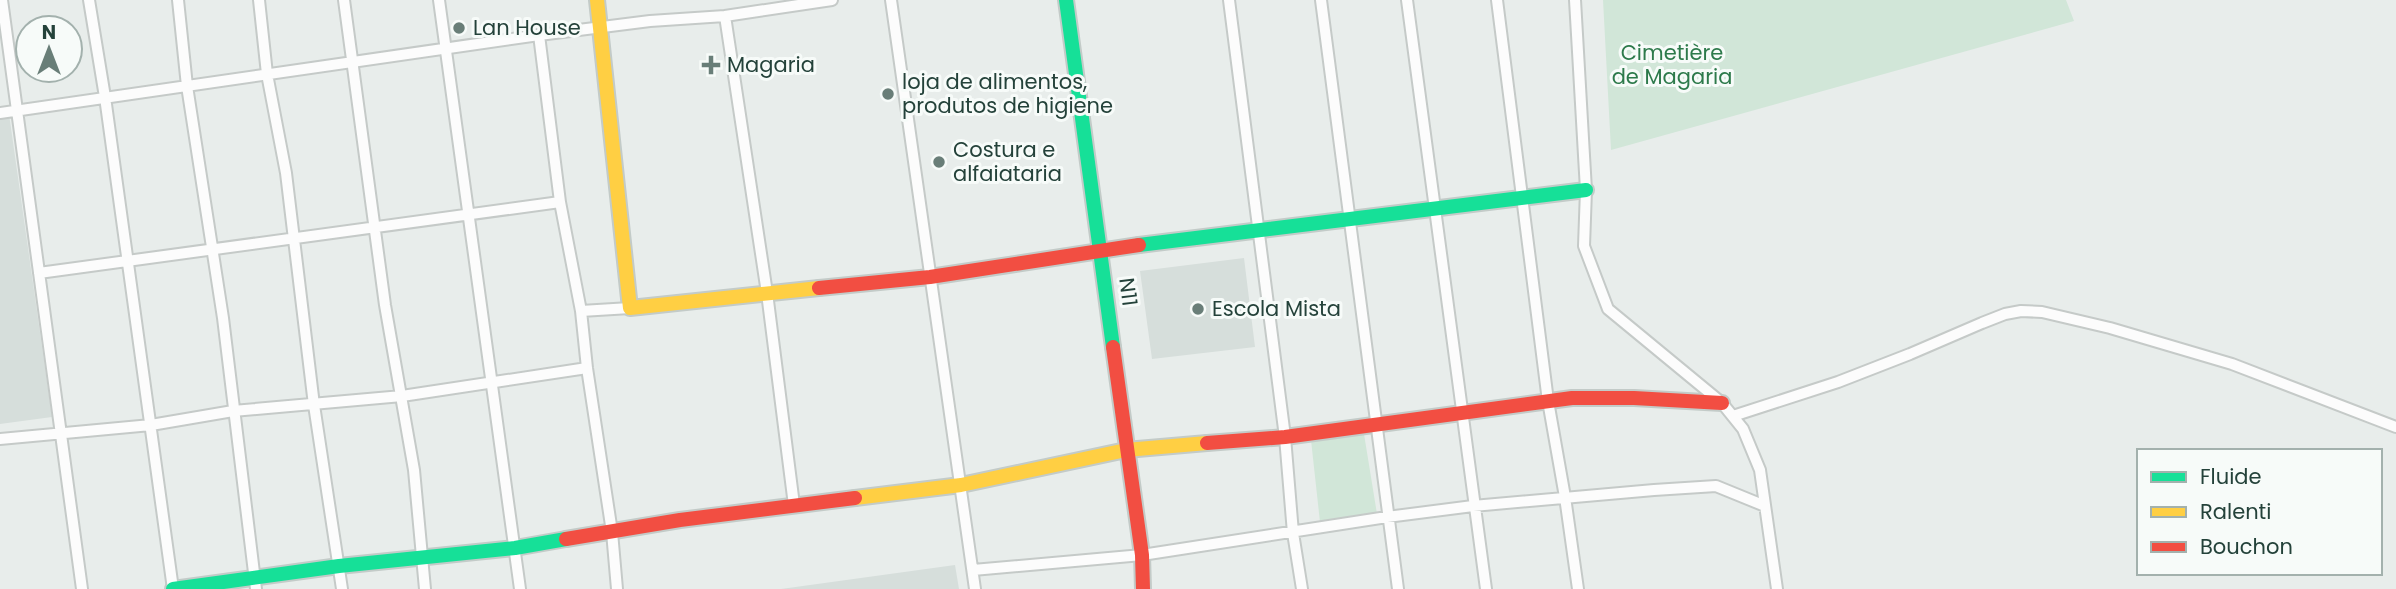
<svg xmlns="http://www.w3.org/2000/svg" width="2396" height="589" font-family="Poppins,sans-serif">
	<rect width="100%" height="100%" fill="#e8edeb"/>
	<!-- built -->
	<path fill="#d6dedb" d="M9 114 52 417 0 424V116Z
		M1244 258 1255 347 1152 359 1140 271Z
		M955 565 959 589H781Z"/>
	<!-- green -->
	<path fill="#d1e6d8" d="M1603 0H2066L2074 21 1611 150Z
		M1364 434 1377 514 1320 522 1311 440Z"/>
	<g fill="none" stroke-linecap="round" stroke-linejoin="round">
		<defs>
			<path id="street" d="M2 0 82 589
				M89 0 105 97 173 589
				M178 0 187 86 223 318 256 589
				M259 0 267 74 286 173 314 405 342 589
				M344 0 385 305 414 470 425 589
				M439 0 520 589
				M891 0 975 589
				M1229 0 1285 437 1293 533 1302 589
				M1321 0 1398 589
				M1407 0 1486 589
				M1497 0 1548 401 1565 497 1578 589
				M1575 0 1586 190 1584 246 1608 309 1722 403 1743 429 1760 470 1777 589
				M725 16 767 293 794 505
				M539 35 560 202 581 311 587 368 612 532 617 589
				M0 113 539 35 650 21 725 16 832 0
				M39 273 560 202
				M581 311 630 308
				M1733 416 1838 382 1910 354 1982 323 2005 314 2021 311 2042 312 2110 328 2232 364 2396 427
				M0 439 151 425 233 411 402 396 587 368
				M973 570 1142 555 1387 517 1473 506 1654 490 1716 486 1765 506"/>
			<path id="fast" d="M1066 0 1113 347
				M1139 245 1586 190
				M173 589 339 566 515 548 566 539"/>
			<path id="slow" d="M597 0 630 308 819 288
				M855 498 961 485 1126 450 1207 443"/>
			<path id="jam" d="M819 288 930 277 1139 245
				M1113 347 1142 555 1143 589
				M1207 443 1285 437 1572 398H1634L1722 403
				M566 539 680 520 855 498"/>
		</defs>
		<!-- street casing -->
		<use href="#street" stroke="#c5cac8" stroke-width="14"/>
		<!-- fast casing -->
		<use href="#fast" stroke="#c3cbc8" stroke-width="18"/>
		<!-- slow casing -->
		<use href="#slow" stroke="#c3cbc8" stroke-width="18"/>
		<!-- jam casing -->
		<use href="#jam" stroke="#c3cbc8" stroke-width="18"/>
		<!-- street -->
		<use href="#street" stroke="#fcfcfc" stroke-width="10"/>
		<!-- fast -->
		<use href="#fast" stroke="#16e098" stroke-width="14"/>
		<!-- slow -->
		<use href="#slow" stroke="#ffcf43" stroke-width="14"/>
		<!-- jam -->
		<use href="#jam" stroke="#f24e42" stroke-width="14"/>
	</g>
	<!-- markers -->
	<g fill="#697e78" stroke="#f7fbf9" stroke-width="2.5">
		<circle cx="459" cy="28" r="7"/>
		<path d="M707.5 54.5h7v7h7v7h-7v7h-7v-7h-7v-7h7z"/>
		<circle cx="888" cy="94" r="7"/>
		<circle cx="939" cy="162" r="7"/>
		<circle cx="1198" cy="309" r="7"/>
	</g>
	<g text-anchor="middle" stroke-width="6" stroke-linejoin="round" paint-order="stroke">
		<!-- poi labels -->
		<g font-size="21" fill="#24423a" stroke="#f7fbf9" text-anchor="start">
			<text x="473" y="35">Lan House</text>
			<text x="727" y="72">Magaria</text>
			<text x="902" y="89">loja de alimentos,<tspan x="902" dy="24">produtos de higiene</tspan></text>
			<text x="953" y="157">Costura e<tspan x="953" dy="24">alfaiataria</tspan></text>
			<text x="1212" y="316">Escola Mista</text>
		</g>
		<!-- park labels -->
		<g font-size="21" fill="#2d7a4b" stroke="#f7fbf9">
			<text x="1672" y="60">Cimetière<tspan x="1672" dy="24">de Magaria</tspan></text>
		</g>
		<!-- street labels -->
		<g font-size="21" fill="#24423a" stroke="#f7fbf9">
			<text transform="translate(1128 292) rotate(83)" y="7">N11</text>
		</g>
	</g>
	<!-- legend -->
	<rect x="2137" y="449" width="245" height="126" fill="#f7fbf9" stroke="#a3b1ad" stroke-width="2"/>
	<rect x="2151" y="472" width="35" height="10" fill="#16e098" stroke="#a3b1ad" stroke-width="2"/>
	<text x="2200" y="484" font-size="21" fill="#24423a">Fluide</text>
	<rect x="2151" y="507" width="35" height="10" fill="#ffcf43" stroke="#a3b1ad" stroke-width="2"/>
	<text x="2200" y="519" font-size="21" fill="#24423a">Ralenti</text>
	<rect x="2151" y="542" width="35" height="10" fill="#f24e42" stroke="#a3b1ad" stroke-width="2"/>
	<text x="2200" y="554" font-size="21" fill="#24423a">Bouchon</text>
	<!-- north arrow -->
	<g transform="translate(49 49)"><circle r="33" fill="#f7fbf9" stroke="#a3b1ad" stroke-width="2"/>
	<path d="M0-5L12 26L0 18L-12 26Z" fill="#697e78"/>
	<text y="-10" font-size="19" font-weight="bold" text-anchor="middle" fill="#24423a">N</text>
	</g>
</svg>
